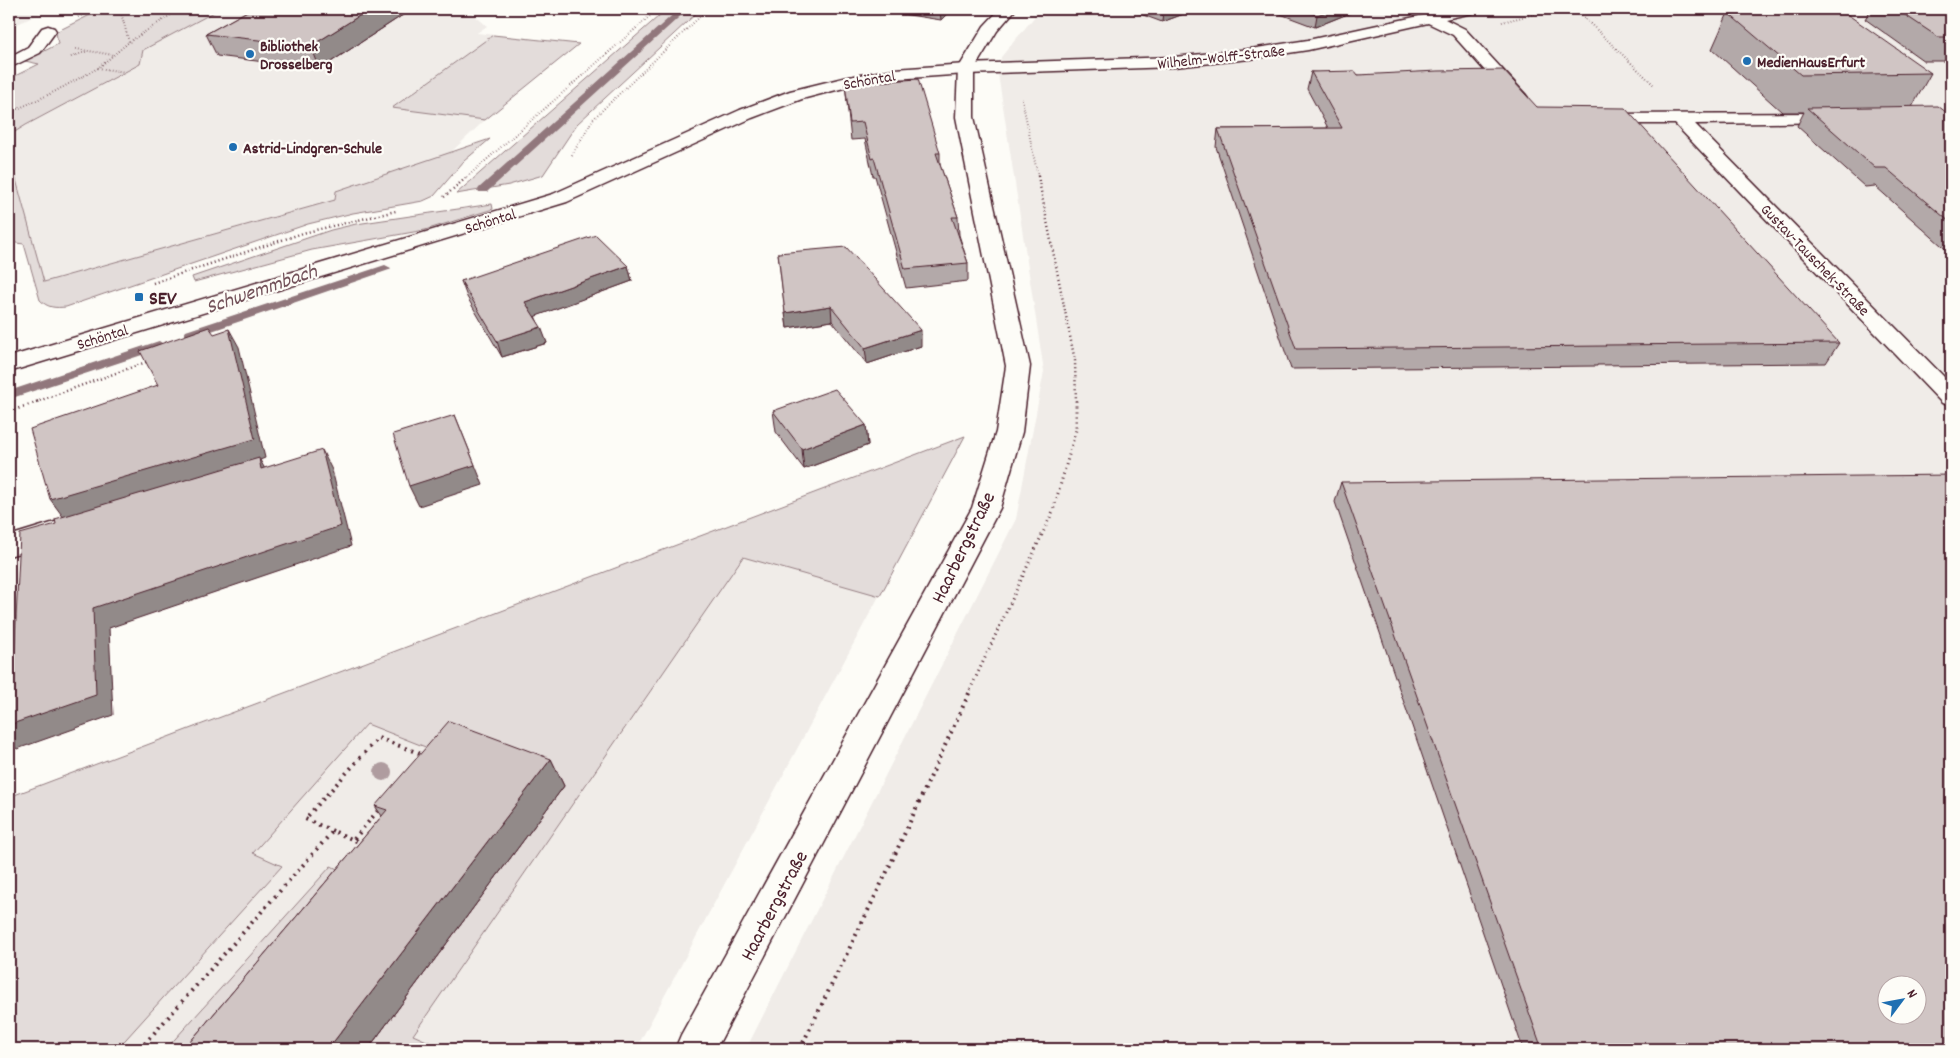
<svg xmlns="http://www.w3.org/2000/svg" width="1960" height="1058" font-family="Dekko,sans-serif">
	<rect width="100%" height="100%" fill="#fdfcf7"/>
	<filter id="ink" filterUnits="userSpaceOnUse"><feTurbulence type="fractalNoise" baseFrequency=".02" numOctaves="2"/><feDisplacementMap in="SourceGraphic" scale="10" xChannelSelector="R" yChannelSelector="G"/><feConvolveMatrix kernelMatrix="1 2 1 2 8 2 1 2 1" color-interpolation-filters="sRGB"/></filter>
	<g filter="url(#ink)">
		<!-- built -->
		<path fill="#f0ece8" fill-rule="evenodd" d="M9 9H50L9 28Z
			M220 9H467L487 26 477 33 579 44 485 120 449 154 336 191 335 200 43 282 9 154V140L12 133 140 64 143 50Z
			M1041 9H1951V1049H746L1016 519 1044 371 998 74 1001 57ZM1888 986H1918V1016H1888Z
			M965 436 636 1049H9V797Z"/>
		<!-- green -->
		<path fill="#e3dcda" stroke="#967e82" d="M102 9H220L143 50 140 64 26 125 13 133 9 140V79L39 64 25 61 58 44 56 32Z
			M667 9H701L577 124 543 175 509 185 456 194Z
			M493 35 579 44 485 120 392 108Z
			M490 139 464 161 434 196 423 201 353 213 308 224 66 307C55 308 48 308 40 300L24 244 9 242V154L44 282 335 200 336 191Z
			M492 204 493 209 425 230 312 250 194 282 192 277 331 230 356 224Z
			M965 436 880 596 743 557 413 1035 445 1049H368L563 787 456 759 367 724 253 853 282 866 117 1049H9V797Z
			M331 866 368 883 231 1049H166Z"/>
		<g fill="none" stroke-linecap="round" stroke-linejoin="round">
			<!-- stream -->
			<path fill="#91777b" fill-rule="evenodd" d="M679 9H688L487 192H479L478 190 479 188Z
				M385 265 391 268 389 270 194 337H186L184 334 186 331Z
				M159 341 165 345 163 348 9 399V391Z"/>
			<defs>
				<path id="minor" d="M1452 9H1479L1477 12 1445 19 1465 29 1525 94 1528 98 1525 102 1519 103 1513 102 1453 35 1428 23 1308 50 1250 59 1174 67 966 74 895 79 844 88 802 99 752 118 567 202 9 372V357L553 194 740 110 790 91 843 78 895 69 966 64 1174 57 1250 49 1308 40Z
					M48 26 54 28 56 31 40 53 9 68V57L28 47 42 28Z
					M1837 113 1843 114 1846 118 1843 122 1695 124 1951 384V406L1942 403 1675 124H1598L1592 123 1589 119 1592 115 1598 114Z
					M55 522 65 525 69 532 65 539 9 556V536Z"/>
				<path id="major" d="M1000 9H1016L997 31 974 69V117L1030 366 1022 432 1000 508 716 1049H675L681 1035 972 508 996 432 1006 366 956 117 958 69 984 26Z"/>
			</defs>
			<!-- minor casing -->
			<use href="#minor" stroke="#4a1f2b" stroke-width="3"/>
			<!-- major casing -->
			<use href="#major" stroke="#4a1f2b" stroke-width="3"/>
			<!-- path-far3 -->
			<path stroke="#4a1f2b" stroke-width="2" stroke-dasharray="0.5 2.5" stroke-linecap="butt" d="M120 9 129 42
				M1575 9 1655 86
				M78 17 95 9
				M1502 22 1555 9
				M76 49 114 55
				M71 57 88 51
				M98 68 125 72
				M1022 99 1038 177
				M9 113 54 92 98 68 129 42 180 9
				M572 155 593 119 708 9
				M467 177 658 9"/>
			<!-- path-far2 -->
			<path stroke="#4a1f2b" stroke-width="2.5" stroke-dasharray="1 3" stroke-linecap="butt" d="M1038 176 1075 361 1076 402
				M444 197 468 176
				M153 283 303 233 396 211
				M36 402 149 361"/>
			<!-- path-far1 -->
			<path stroke="#4a1f2b" stroke-width="3" stroke-dasharray="1 4" stroke-linecap="butt" d="M9 412 39 401
				M970 690 1053 511 1076 430V401"/>
			<!-- path -->
			<path stroke="#4a1f2b" stroke-width="4" stroke-dasharray="2 5" stroke-linecap="butt" d="M333 831 305 819 378 738 424 755
				M354 839 381 807
				M140 1049 333 831 363 844
				M800 1049 885 876 971 689"/>
			<!-- minor -->
			<use href="#minor" fill="#fdfcf7" fill-rule="evenodd"/>
			<!-- major -->
			<use href="#major" fill="#fdfcf7" fill-rule="evenodd"/>
		</g>
		<!-- trees -->
		<circle fill="#af9c9f" cx="383" cy="772" r="9"/>
		<!-- wall -->
		<path fill="#b3a9a9" stroke="#4a1f2b" d="M251 9H412L320 69 217 56 206 34Z
			M883 9H952L941 20 883 11Z
			M1127 9H1197L1162 22Z
			M1267 9H1360L1315 27Z
			M1871 9H1951V61H1924L1865 19Z
			M1728 13 1931 73 1912 107 1951 116V254L1875 186 1865 187 1797 126 1804 112H1782L1712 49Z
			M1311 72 1358 75 1537 107 1839 343 1826 363 1597 365V366L1291 369 1216 147 1218 129 1328 128 1307 89Z
			M845 84 940 153V165L958 217 959 235 968 263V281L906 288 875 176H873L865 139 851 140Z
			M778 253 921 346 867 364 832 321 787 328Z
			M628 266 632 281 535 316 547 343 502 357 467 297 461 281Z
			M773 411 866 425 868 445 804 469 776 432Z
			M1341 482 1951 1049H1523L1335 502Z
			M551 759 564 786 368 1049H184L382 816 375 806Z"/>
		<!-- shaded-wall -->
		<path fill="#928a89" stroke="#4a1f2b" d="M370 9H412L320 69 311 46Z
			M943 9H952L941 20 940 11Z
			M1168 9H1197L1162 22 1163 11Z
			M1334 9H1360L1315 27 1317 15Z
			M628 266 632 281 531 318 525 302Z
			M831 306 832 321 787 328 785 313Z
			M541 327 547 343 502 357 497 341Z
			M229 329 239 347 265 458 260 460 270 478 64 518 50 499Z
			M921 330V346L867 364 865 348Z
			M455 415 483 485 419 506 409 486Z
			M866 425 868 445 804 469 802 449Z
			M322 450 332 470 351 546 109 628 113 715 17 749 9 741V725L93 608Z
			M551 759 564 786 368 1049H328Z"/>
		<!-- building -->
		<path fill="#d0c5c4" stroke="#4a1f2b" fill-rule="evenodd" d="M251 9H370L311 46 206 34Z
			M923 9H943L940 11Z
			M1158 9H1168L1163 11Z
			M1299 9H1334L1317 15Z
			M1896 9H1951V37H1938Z
			M1844 12 1931 73 1801 75 1728 13Z
			M1503 70 1537 107 1625 108 1839 343 1605 345 1606 346 1296 349 1218 129 1342 128 1311 72 1355 71 1358 75 1437 71Z
			M918 79 940 153H936L958 217H952L968 263 905 269 874 158 872 159 863 122 850 123 845 84Z
			M1938 106 1951 116V223L1886 168H1875L1807 108Z
			M596 235 628 266 525 302 541 327 497 341 461 281Z
			M846 247 921 330 865 348 831 306 785 313 778 253Z
			M209 327 214 334 229 329 255 439 50 499 30 429 158 385 140 351Z
			M835 389 866 425 802 449 773 411Z
			M455 415 475 465 409 486 393 434Z
			M322 450 341 526 93 608 96 695 9 725V663L14 661 20 534 56 524 55 519 259 458 261 469Z
			M1951 475V1049H1542L1341 482ZM1888 986H1918V1016H1888Z
			M449 721 551 759 328 1049H184L387 810 375 806Z"/>
	</g>
	<!-- markers -->
	<g fill="#1f6fb2" stroke="#fdfcf7" stroke-width="2">
		<circle cx="250" cy="54" r="5"/>
		<circle cx="1747" cy="61" r="5"/>
		<circle cx="233" cy="147" r="5"/>
		<rect x="134" y="292" width="10" height="10" rx="2.5"/>
	</g>
	<g text-anchor="middle" stroke-width="4.5" stroke-linejoin="round" paint-order="stroke">
		<!-- far-poi labels -->
		<g font-size="16" font-weight="bold" fill="#4a1f2b" stroke="#fdfcf7" text-anchor="start">
			<text x="260" y="51">Bibliothek<tspan x="260" dy="18">Drosselberg</tspan></text>
			<text x="1757" y="67">MedienHausErfurt</text>
			<text x="243" y="153">Astrid-Lindgren-Schule</text>
		</g>
		<!-- far-street labels -->
		<g font-size="16" fill="#4a1f2b" stroke="#fdfcf7">
			<text transform="translate(1221 56) rotate(-6)" y="6">Wilhelm-Wolff-Straße</text>
			<text transform="translate(869 79) rotate(-10)" y="6">Schöntal</text>
			<text transform="translate(490 220) rotate(-17)" y="6">Schöntal</text>
			<text transform="translate(1816 259) rotate(46)" y="6">Gustav-Tauschek-Straße</text>
			<text transform="translate(102 336) rotate(-17)" y="6">Schöntal</text>
		</g>
		<!-- poi labels -->
		<g font-size="20" font-weight="bold" fill="#4a1f2b" stroke="#fdfcf7" text-anchor="start">
			<text x="149" y="304">SEV</text>
		</g>
		<!-- street labels -->
		<g font-size="20" fill="#4a1f2b" stroke="#fdfcf7">
			<text transform="translate(962 547) rotate(-64)" y="7">Haarbergstraße</text>
			<text transform="translate(773 905) rotate(-62)" y="7">Haarbergstraße</text>
		</g>
		<!-- water labels -->
		<g font-size="21" font-style="italic" fill="#73525a" stroke="#fdfcf7">
			<text transform="translate(261 288) rotate(-19)" y="7">Schwemmbach</text>
		</g>
	</g>
	<!-- margin -->
	<rect width="1960" height="1058" fill="none" stroke="#fdfcf7" stroke-width="30"/>
	<rect x="15" y="15" width="1930" height="1028" fill="none" stroke="#4a1f2b" stroke-width="2" filter="url(#ink)"/>
	<!-- north arrow -->
	<g transform="translate(1902 1000) rotate(58)"><circle r="24" fill="#fdfcf7" stroke="#b5a4a5"/>
	<path d="M0-4L9 19L0 12L-9 19Z" fill="#1f6fb2"/>
	<text y="-8" font-size="14" font-weight="bold" text-anchor="middle" fill="#4a1f2b">N</text>
	</g>
</svg>
